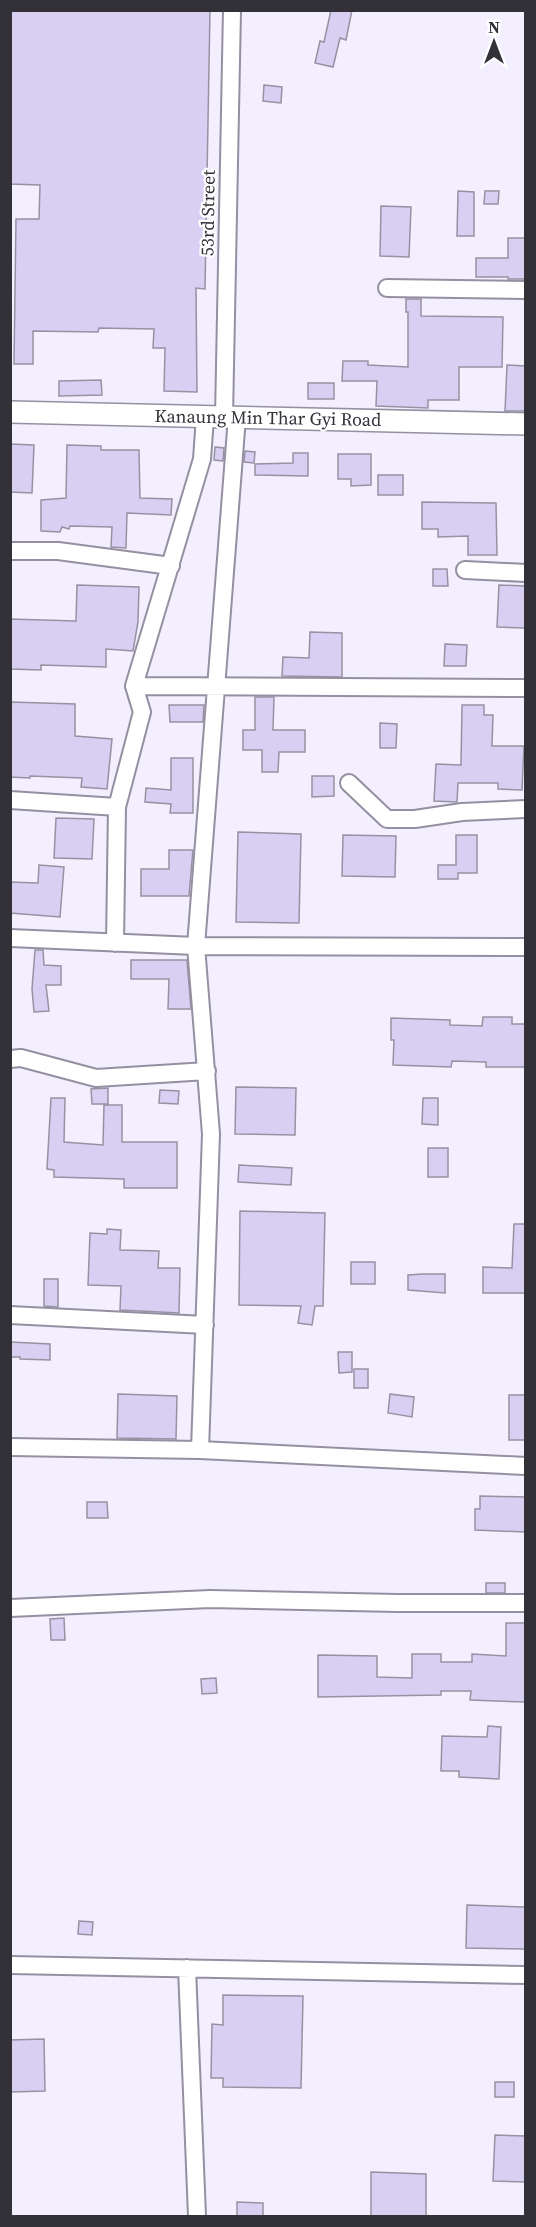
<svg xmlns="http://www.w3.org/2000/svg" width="536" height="2227" font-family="'Source Serif 4',serif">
	<rect width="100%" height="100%" fill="#f3effe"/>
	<!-- building -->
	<path fill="#d8cff3" stroke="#9792a3" stroke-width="1.5" d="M10 10H210L205 289 196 288 197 392 164 391 165 348H153L154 329 99 328 98 332 33 331V364H14L16 219H39L40 185 10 184Z
		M331 10H352L346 40 340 38 333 67 315 63 320 41 324 42Z
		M264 85 282 87 281 103 263 101Z
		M458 191 474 192V236H457Z
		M485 191H499L498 204H484Z
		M381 206 411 207 409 257 380 256Z
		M508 238H525V279H508V277H476V258H508Z
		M406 299H421V316L503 317 502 367H459V400H428V408L376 406 377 381H342L343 361H368V365L408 367V312H406Z
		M507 365 525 366V411H505Z
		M101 380 102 395 59 396V381Z
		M308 383H334V399H308Z
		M10 444 34 445 32 493 10 492Z
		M67 445 101 446V450H139L140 498 172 499 171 515 127 513 126 548 111 547 112 527 70 526 69 529 62 527 60 532 41 531V500L66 498Z
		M215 447 224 448 223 461 214 460Z
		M245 451 255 452 254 463 244 462Z
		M293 453H308V476L255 475V464L293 463Z
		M338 454H371V485L351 486V479H338Z
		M378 475H403V495H378Z
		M422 502 496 503 497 555H468V536L438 537V529H422Z
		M433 569H447L448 586H433Z
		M77 585 139 587 138 622 133 651 106 649V667L41 665V670L10 669V619L76 621Z
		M499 585 525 586V628L497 627Z
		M310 632 342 633V677L282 676 283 657 309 658Z
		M445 644 467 645 466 666H444Z
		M255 697H274L273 730H305V752H279L278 772H262V750H243V730H255Z
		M10 702 75 704V736L112 739 107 789 81 787 82 778 30 776V778L10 777Z
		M169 705H204L203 722H170Z
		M462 705H484V715H493L492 746H524L522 790 498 789V783H458L457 802 434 801 436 764 461 765Z
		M380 723 397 724 396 748H380Z
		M171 758H193V813H170L171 804 145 802 146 788 171 790Z
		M312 776H334V796L312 797Z
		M56 818 94 819 92 859 54 858Z
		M238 832 301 834 299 923 236 922Z
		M343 835 396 836 395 877 342 876Z
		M456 835H477V873H458V879H438V865H456Z
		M169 850H193L189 896H141V869H169Z
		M39 865 64 867 60 917 10 913V882L38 883Z
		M35 950H43L44 965 61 966V985H46L49 1011 34 1012 32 989Z
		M131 960H187L191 1009H168L169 979H131Z
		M483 1017H512V1024H525V1067H486V1062L452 1061 451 1067 393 1065 394 1040H391V1018L450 1020V1025L482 1026Z
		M236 1087 296 1088 295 1135 235 1134Z
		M108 1088V1104H92L91 1089Z
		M160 1090 179 1091 178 1104 159 1103Z
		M51 1098H65L64 1142 103 1145 104 1105H122V1142H177V1188H124V1179L54 1177V1170L47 1169Z
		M423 1098H438V1125L422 1124Z
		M428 1148H448V1177H428Z
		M239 1165 292 1168 291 1185 238 1182Z
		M240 1211 325 1213 323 1306H315L312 1325 298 1323 301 1306 239 1305Z
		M514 1224H525V1293H483V1267L512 1268Z
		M107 1229 121 1230 120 1250 159 1251 158 1268H180L179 1313 120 1310 121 1286 88 1285 90 1233 107 1234Z
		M351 1262H375V1284H351Z
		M423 1274H445V1293L408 1290V1275Z
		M44 1279H58V1307L44 1306Z
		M10 1342 50 1344V1360L20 1359V1357H10Z
		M338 1352H352V1372L339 1373Z
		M354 1369H368V1388H354Z
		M118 1394 177 1396 176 1439 117 1438Z
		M390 1394 414 1397 412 1417 388 1413Z
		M509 1395H525V1440H509Z
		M480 1496 525 1497V1532L475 1530V1509H480Z
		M87 1502H107L108 1518H87Z
		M486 1583H505V1593H486Z
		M64 1618 65 1640H51L50 1619Z
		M506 1623H525V1702L470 1700 471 1691H441V1695L318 1697V1655L377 1656V1677L412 1678V1654H441V1662H472V1654L506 1656Z
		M216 1678 217 1693 202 1694 201 1679Z
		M488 1726 501 1727 499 1779 459 1777V1771H441L442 1736 487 1737Z
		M467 1905 525 1907V1949L466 1948Z
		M79 1921 93 1922 92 1935 78 1934Z
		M223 1995 303 1996 301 2088 223 2087V2078H211L212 2024 223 2025Z
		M44 2039 45 2091 10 2092V2040Z
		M495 2082H514V2097H495Z
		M495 2135 525 2136V2182L493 2181Z
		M371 2172 426 2174V2217H371Z
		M237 2202 263 2203V2217H237Z"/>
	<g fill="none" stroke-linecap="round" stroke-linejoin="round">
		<defs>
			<path id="minor" d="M387 288 526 290
				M224 417 232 10
				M10 551H58L171 566
				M465 570 526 573
				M134 686 526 688
				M349 783 387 819H415L462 812 526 809
				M10 800 117 807
				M10 938 196 946 526 947
				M115 943 117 807 142 712 134 686 202 459 205 417
				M10 1059 21 1058 96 1078 207 1071
				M10 1315 205 1325
				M10 1447 200 1450 526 1466
				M200 1450 211 1134 196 946 237 417
				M10 1608 210 1599 397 1603H526
				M10 1965 526 1975
				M187 1968 197 2216"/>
			<path id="tertiary" d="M10 412 526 424"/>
		</defs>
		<!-- minor casing -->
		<use href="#minor" stroke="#9490a1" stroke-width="20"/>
		<!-- tertiary casing -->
		<use href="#tertiary" stroke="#9490a1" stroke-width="24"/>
		<!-- minor -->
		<use href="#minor" stroke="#fff" stroke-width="16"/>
		<!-- tertiary -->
		<use href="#tertiary" stroke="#fff" stroke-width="21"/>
	</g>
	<g text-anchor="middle" stroke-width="4.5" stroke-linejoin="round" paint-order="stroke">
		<!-- street labels -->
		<g font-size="18" fill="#333138" stroke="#fff">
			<text transform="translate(208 213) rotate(-89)" y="6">53rd Street</text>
			<text transform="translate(268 418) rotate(1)" y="6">Kanaung Min Thar Gyi Road</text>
		</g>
	</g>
	<!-- border -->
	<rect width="536" height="2227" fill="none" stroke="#333138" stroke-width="24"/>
	<!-- north arrow -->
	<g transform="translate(494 42)" stroke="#ffffff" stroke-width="4.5" paint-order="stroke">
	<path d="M0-4.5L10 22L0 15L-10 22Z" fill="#333138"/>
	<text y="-9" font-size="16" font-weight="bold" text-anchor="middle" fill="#333138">N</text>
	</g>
</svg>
